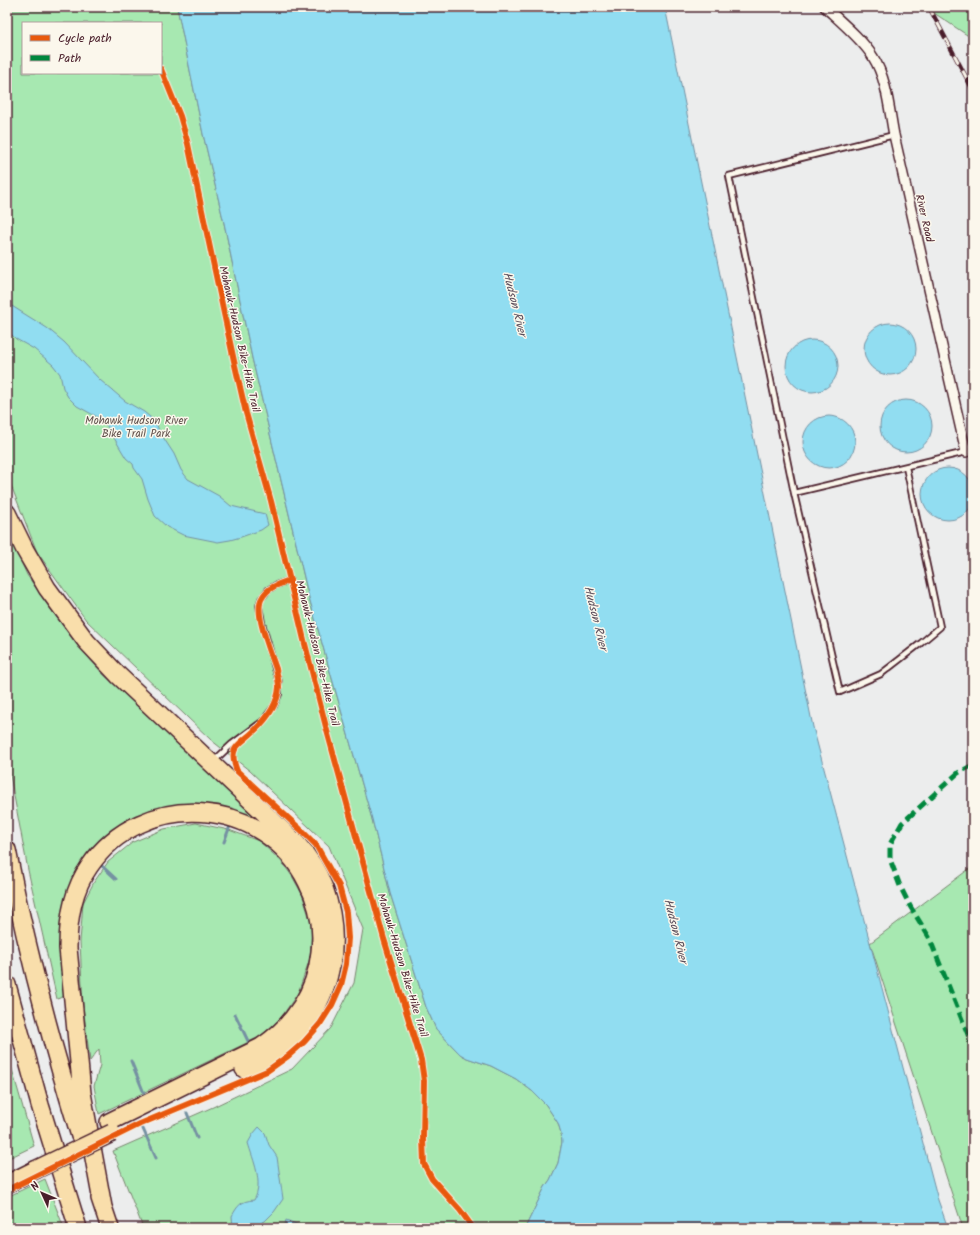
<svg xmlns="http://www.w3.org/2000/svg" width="980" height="1235" font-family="Kalam,sans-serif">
	<rect width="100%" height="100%" fill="#eceded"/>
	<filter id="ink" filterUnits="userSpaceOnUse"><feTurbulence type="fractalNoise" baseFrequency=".025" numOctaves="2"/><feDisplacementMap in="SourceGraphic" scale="8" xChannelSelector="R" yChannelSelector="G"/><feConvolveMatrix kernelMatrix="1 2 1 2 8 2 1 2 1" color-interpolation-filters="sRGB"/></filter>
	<g filter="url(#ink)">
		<!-- green -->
		<path fill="#a7e8b1" stroke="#78846e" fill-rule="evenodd" d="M7 7H177L203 134 224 223 252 358 308 594 372 819 390 893 426 1007 436 1029 460 1054 467 1058 491 1066 516 1079 532 1091 546 1105 558 1123 561 1133 562 1142 558 1163 550 1180 545 1187 525 1228H143L113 1151 213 1107 292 1069 331 1028 354 983 363 929 329 846 250 771 211 740 86 620 37 552 7 475ZM23 23H161V73H23Z
			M925 7H973V39Z
			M7 531 27 575 47 604 75 642 103 674 259 819 220 807 197 804 182 805 150 813 84 862 65 996 57 999 28 870 7 759Z
			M196 823 229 830 259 841 281 861 292 876 302 894 312 926 310 958 298 993 280 1019 259 1037 99 1114 94 1086 100 1065 99 1049 90 1061 83 1006 80 942 83 903 94 882 108 862 133 842 164 829Z
			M973 866V1228H963L870 943Z
			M7 1052 34 1146 7 1159Z
			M45 1179 64 1228H7V1197Z"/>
		<!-- water -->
		<path fill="#91ddf1" stroke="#7591a2" d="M177 7H665L813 727 938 1200 948 1228H525L545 1187 550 1180 558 1163 562 1142 561 1133 558 1123 546 1105 532 1091 516 1079 491 1066 467 1058 460 1054 436 1029 426 1007 390 893 372 819 308 594 252 358 224 223 203 134Z
			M7 303 47 328 64 342 100 380 125 401 144 412 156 422 159 431 174 454 181 470 188 479 219 496 231 506 265 514 268 525 261 530 241 537 230 540 218 542 183 535 167 527 155 516 148 499 142 479 134 468 133 464 126 458 107 426 99 418 77 406 68 397 63 388 60 374 53 365 34 349 16 339 7 330Z
			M864 349a26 26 0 1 1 52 0a26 26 0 1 1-52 0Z
			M786 366a26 26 0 1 1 52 0a26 26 0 1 1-52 0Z
			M880 426a26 26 0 1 1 52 0a26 26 0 1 1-52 0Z
			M803 442a26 26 0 1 1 52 0a26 26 0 1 1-52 0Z
			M922 494a26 26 0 1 1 52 0a26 26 0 1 1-52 0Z
			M259 1127 265 1133 269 1145 277 1157 283 1199 274 1212 265 1221 252 1228H233L232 1216C238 1205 241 1201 254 1200 264 1183 253 1160 248 1143L253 1134Z
			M286 1220 299 1225 302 1228H292L285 1224Z"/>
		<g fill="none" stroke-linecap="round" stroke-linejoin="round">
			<!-- stream -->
			<path stroke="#7591a2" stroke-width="3" d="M224 842 230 826
				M102 866 116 879
				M235 1014 249 1043
				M131 1061 144 1093
				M187 1113 197 1138
				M143 1129 156 1158"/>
			<defs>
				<path id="lane" d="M894 135 729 176 794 493 966 452
					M794 493 840 692 881 674 921 643 940 627 906 467
					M214 761 232 744 263 721 274 706 279 694V682L262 623 259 606 261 599 268 590 276 585 290 580"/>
				<path id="street" d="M825 7C840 21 863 40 873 57 887 79 889 109 894 135L966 452"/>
				<path id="highway" d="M7 513 25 550 47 588 86 641 118 675 297 844C345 896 346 982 297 1033 281 1049 264 1060 244 1069
					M7 850C26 947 51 1042 80 1136
					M7 985 40 1105 78 1228
					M7 1184 35 1170
					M100 1198 110 1228
					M103 1207 82 1093 68 948C68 920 72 891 89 867 142 788 265 796 307 882 318 903 323 928 320 952 316 992 294 1025 261 1047L109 1122"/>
			</defs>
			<!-- lane casing -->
			<use href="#lane" stroke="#4a1f2b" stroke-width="8"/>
			<!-- street casing -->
			<use href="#street" stroke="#4a1f2b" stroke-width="12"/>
			<!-- highway casing -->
			<use href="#highway" stroke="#4a1f2b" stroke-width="20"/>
			<!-- lane -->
			<use href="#lane" stroke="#fbf7ec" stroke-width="4.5"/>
			<!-- street -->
			<use href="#street" stroke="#fbf7ec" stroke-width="9"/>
			<!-- highway -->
			<use href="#highway" stroke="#f9deab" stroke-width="17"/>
			<defs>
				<path id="rail" d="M929 7 973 90"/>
			</defs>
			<!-- rail casing -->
			<use href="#rail" stroke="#4a1f2b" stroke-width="4.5"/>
			<!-- rail -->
			<use href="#rail" stroke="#fbf7ec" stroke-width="3" stroke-dasharray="9" stroke-linecap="butt"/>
			<defs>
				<path id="highway-bridge" d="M35 1170 112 1133"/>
			</defs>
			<!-- highway-bridge casing -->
			<use href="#highway-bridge" stroke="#4a1f2b" stroke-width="20" stroke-linecap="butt"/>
			<!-- highway-bridge -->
			<use href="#highway-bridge" stroke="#f9deab" stroke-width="17"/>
			<!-- quiet -->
			<path stroke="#00873e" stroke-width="5" stroke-dasharray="10 5" stroke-linecap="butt" d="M973 765 958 773 902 823 890 844V859L900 886 910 906 929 937 973 1047"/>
			<defs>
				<path id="cycleway" d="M161 69 180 116 188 144 234 361 246 413 271 501 304 640 326 727 384 939 421 1060 424 1081 423 1139 424 1164 432 1179 460 1210 473 1228
					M7 1190 140 1124 267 1071 288 1056 304 1042 320 1024 332 1005 341 985 346 964 348 938 346 912 339 886 316 845 300 829 237 771C227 746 240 745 254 731 267 719 278 704 279 687 279 681 277 675 276 669 271 653 253 612 262 598 268 587 279 584 290 580"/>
			</defs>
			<!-- cycleway casing -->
			<use href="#cycleway" stroke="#fbf7ec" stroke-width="8"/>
			<!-- cycleway -->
			<use href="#cycleway" stroke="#e8590c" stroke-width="6"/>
		</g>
	</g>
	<g text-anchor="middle" stroke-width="3" stroke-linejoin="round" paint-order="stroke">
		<!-- street labels -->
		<g font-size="11" fill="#4a1f2b" stroke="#fbf7ec">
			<text transform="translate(925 218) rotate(77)" y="4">River Road</text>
			<text transform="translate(240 339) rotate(77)" y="4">Mohawk-Hudson Bike-Hike Trail</text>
			<text transform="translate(318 653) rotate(76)" y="4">Mohawk-Hudson Bike-Hike Trail</text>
			<text transform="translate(403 965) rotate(73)" y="4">Mohawk-Hudson Bike-Hike Trail</text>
		</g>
		<!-- park labels -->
		<g font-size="11" fill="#61514c" stroke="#fbf7ec">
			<text x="136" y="424">Mohawk Hudson River<tspan x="136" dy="13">Bike Trail Park</tspan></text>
		</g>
		<!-- water labels -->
		<g font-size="12" font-style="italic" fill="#5c4e5c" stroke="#fbf7ec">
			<text transform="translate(515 304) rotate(76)" y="4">Hudson River</text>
			<text transform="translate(596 618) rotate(76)" y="4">Hudson River</text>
			<text transform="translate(676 931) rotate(76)" y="4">Hudson River</text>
		</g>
	</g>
	<!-- margin -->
	<rect width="980" height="1235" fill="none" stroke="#fbf7ec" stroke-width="24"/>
	<rect x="12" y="12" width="956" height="1211" fill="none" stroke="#4a1f2b" stroke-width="1.5" filter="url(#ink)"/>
	<!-- legend -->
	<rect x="22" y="22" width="140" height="52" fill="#fbf7ec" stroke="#b4a19f"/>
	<rect x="30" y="35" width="20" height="6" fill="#e8590c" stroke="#b4a19f"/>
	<text x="58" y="42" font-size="12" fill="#4a1f2b">Cycle path</text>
	<rect x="30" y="55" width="20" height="6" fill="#00873e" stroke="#b4a19f"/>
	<text x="58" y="62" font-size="12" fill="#4a1f2b">Path</text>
	<!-- north arrow -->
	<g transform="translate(42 1193) rotate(314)" stroke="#fbf7ec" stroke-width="3" paint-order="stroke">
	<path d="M0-3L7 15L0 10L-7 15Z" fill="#4a1f2b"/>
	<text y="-6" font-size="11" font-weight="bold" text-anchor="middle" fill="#4a1f2b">N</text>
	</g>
</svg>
